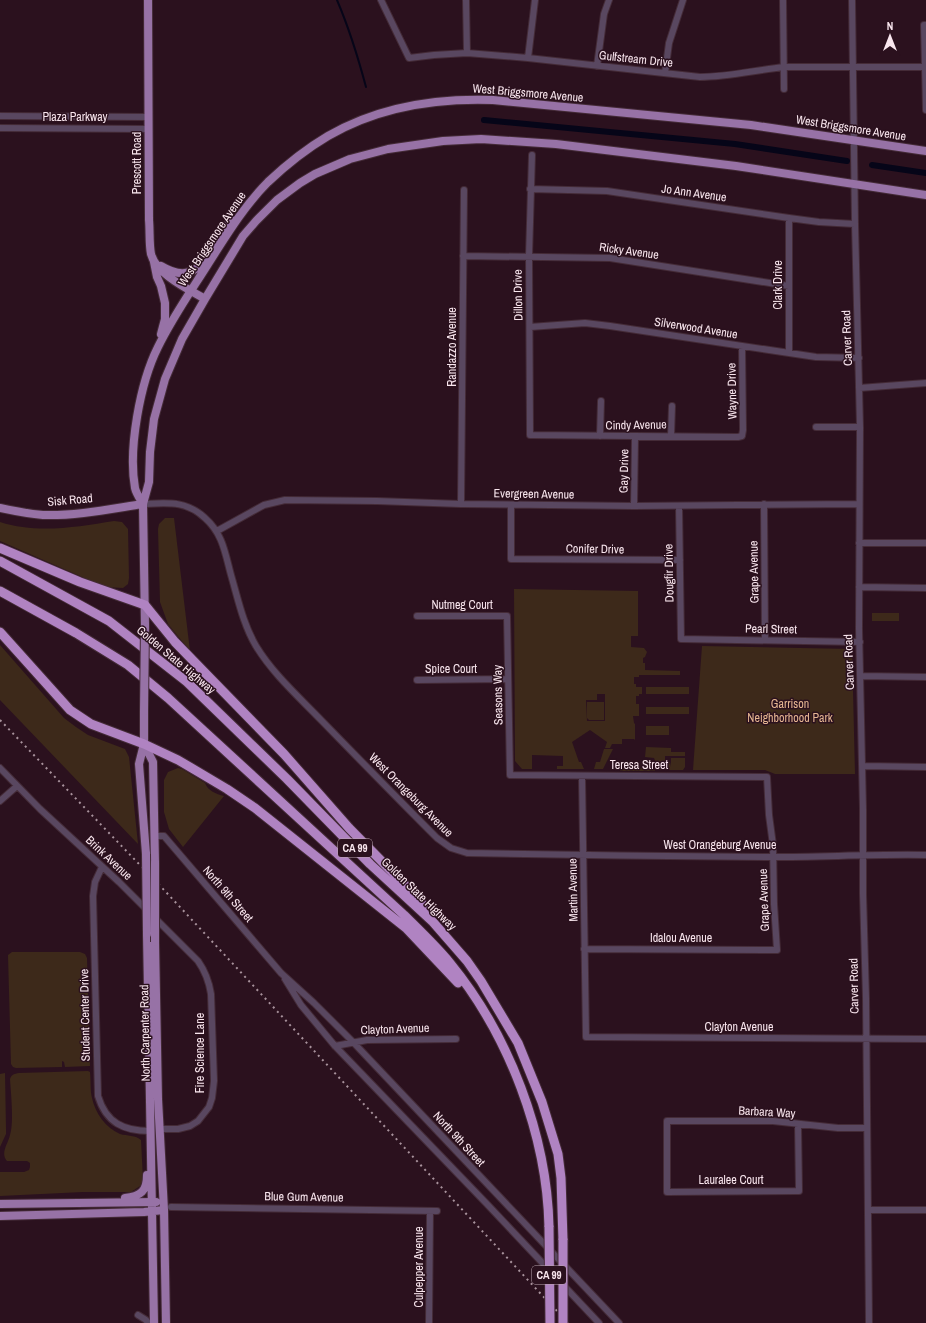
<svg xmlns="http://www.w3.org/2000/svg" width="926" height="1323" font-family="'Archivo Narrow',sans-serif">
	<rect width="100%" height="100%" fill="#2b111e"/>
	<!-- green -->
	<path fill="#3d291a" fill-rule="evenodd" d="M165 518H174L190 651 168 624 160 602 158 529 159 524Z
		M114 521 122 522 128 529 129 578 128 584 123 588 105 587 0 541V522C37 534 77 527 114 521Z
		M514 589 638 591V636H631V647L644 648 647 652 645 657 643 658V663H645V670L680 671V675H639V677H634V684H636V687H642V694H639V696H636V704H639V716H633L634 723 635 724V740L634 739H622V744H612L610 748H605L607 742 590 730 572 742 579 762H581L584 769H557V766H563V756L532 755V769H522L515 761ZM597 694H605V721H587L586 700H597Z
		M872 613H899V621H872Z
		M0 645 64 718 76 727 88 735 125 749 129 757 138 844 0 700Z
		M702 646 852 649 855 774H775L765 770H693Z
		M646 687H689V694H646Z
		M587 702H604V720H589L587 718Z
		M646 707H689V714H646Z
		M646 726H669V735H646Z
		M646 747 671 748V752H685V756H665V762H670L671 767V758H685V767L683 770H659L654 758 645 757Z
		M604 749H613L603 769H594L596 762H600Z
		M623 764H626V768H649L651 764 655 771H620Z
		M178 768 182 769 205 783C208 791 216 794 224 796L183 847 169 829 164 812V780L168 772Z
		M12 952H80L85 954 87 958 90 1066 65 1067 64 1062 62 1061V1067L16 1068 13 1067 11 1064 8 955Z
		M88 1071 90 1072C91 1081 90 1090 92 1098 95 1113 106 1128 120 1134 127 1136 136 1135 141 1140L143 1180 140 1186 131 1192H83L0 1196V1172H24L29 1170 30 1167V1163L27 1161H7C0 1153 8 1144 10 1135 14 1122 11 1094 10 1079 12 1074 14 1074 19 1073Z
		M5 1073 6 1129V1134L0 1147V1074Z"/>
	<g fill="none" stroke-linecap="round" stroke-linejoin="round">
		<!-- stream -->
		<path stroke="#060518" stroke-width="2" d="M337 0C349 28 358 57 366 87"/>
		<!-- canal -->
		<path stroke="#060518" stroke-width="6" d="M484 120 735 144 847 161
			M872 165 926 173"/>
		<defs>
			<path id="minor" d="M381 0 409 58 434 55 467 53 528 58 700 77C728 77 756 70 784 67H924
				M466 0 467 53
				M783 0 784 89
				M852 0 855 224 860 427 859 629 863 809V894L866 998 869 1323
				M926 25H924L926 110
				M528 58 535 0
				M597 66 604 14 609 0
				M665 73 669 43 683 0
				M0 116 149 117
				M0 128 149 129
				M532 155 529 256 530 435 738 437 742 436 743 430 742 346
				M530 189 607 191 789 218 819 222 855 224
				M789 218V352
				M463 256 610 258 789 286
				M530 327 585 323 610 326 816 357 859 358
				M859 388 926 383
				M816 427H860
				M600 436 601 401
				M671 436 672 406
				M143 504C167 503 186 500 205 518 223 534 225 553 231 575 238 599 243 624 256 646 273 674 299 697 322 721 360 760 398 799 437 838L451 848 467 853C569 855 670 856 772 857 823 857 875 854 926 855
				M461 504 464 190
				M764 504 765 640
				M511 505V559L680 560
				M634 506 635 437
				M679 506 681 639 860 642
				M217 531 264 505 285 500 377 501 461 504 634 506 859 504
				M859 543H926
				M859 587 926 588
				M417 616H507L510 775 767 777 769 815 773 845 774 904 777 950 584 949
				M861 676 926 677
				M417 680 508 679
				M863 766 926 767
				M0 768 40 809 119 882 198 961C205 971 209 981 211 994L214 1081 212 1098 209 1107 198 1121 190 1126 178 1129H160
				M582 776 586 1037 926 1039
				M0 801 17 786
				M155 836H164L281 973 314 1003 353 1042 619 1323
				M102 867 95 882 93 896 98 1096C106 1123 124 1131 150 1131
				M285 979 301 1005 335 1046 486 1203 599 1323
				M335 1046 367 1040 456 1039
				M798 1124 799 1191 667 1192V1121H773L838 1128H867
				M171 1207 437 1211
				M868 1210H926
				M138 1315 146 1320 148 1323
				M429 1323 430 1211"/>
			<path id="major" d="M148 0 149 220C150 231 149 244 151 254 156 274 188 289 205 299
				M154 262 157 277 161 286 165 303V319L161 334
				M161 266C171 272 184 276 194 270 205 264 215 239 223 229 226 226 229 223 232 220
				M143 504C140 499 136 493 135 488 128 449 140 383 158 347 172 318 191 291 208 264 226 236 244 206 268 182 286 165 306 149 328 136 378 107 436 98 493 100L751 125 926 151
				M0 508C14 511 29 514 43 515 76 516 110 509 143 504
				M145 625 143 504 149 482 150 452 154 419 165 379 182 339 205 299 243 236 256 221 277 200 300 183 315 174 350 159 388 149 443 141 481 139 556 144 736 166 926 195
				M144 711V744L139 764 146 854
				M144 744 153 762 155 863
				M147 934 154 1323
				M155 942 158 1099 164 1210 166 1323
				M125 1198C141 1196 147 1191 147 1175
				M0 1204 156 1202
				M0 1216 144 1212 164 1210"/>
			<path id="highway" d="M0 548 80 582 145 605 175 642 284 754 349 828 409 889 426 908
				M0 561 109 621 187 682 287 779 370 864 433 922 467 961 481 981 518 1043 542 1102 558 1154 561 1178 563 1240
				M0 591 76 633 128 665 168 698 404 915C420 931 436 946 450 963 509 1035 547 1135 549 1227
				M0 632 70 710 91 724 144 744 178 760 227 789 255 808 406 928 458 983"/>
		</defs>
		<!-- minor casing -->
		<use href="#minor" stroke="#442b37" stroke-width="8"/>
		<!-- major casing -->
		<use href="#major" stroke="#442b37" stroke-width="10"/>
		<!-- highway casing -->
		<use href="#highway" stroke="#442b37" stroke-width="11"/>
		<!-- minor -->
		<use href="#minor" stroke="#594760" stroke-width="6"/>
		<!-- major -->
		<use href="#major" stroke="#9772a6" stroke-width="8"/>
		<!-- highway -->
		<use href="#highway" stroke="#b083c2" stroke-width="9"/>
		<!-- rail -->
		<path stroke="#a8929c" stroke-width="2" stroke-dasharray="2 4" stroke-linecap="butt" d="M0 720 165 891 568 1323"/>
		<defs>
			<path id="major-bridge" d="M144 711 145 625
				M146 854 147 934
				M155 942V863"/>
			<path id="highway-bridge" d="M549 1227 550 1323
				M563 1240V1323"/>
		</defs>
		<!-- major-bridge casing -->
		<use href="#major-bridge" stroke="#442b37" stroke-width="10" stroke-linecap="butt"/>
		<!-- highway-bridge casing -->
		<use href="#highway-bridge" stroke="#442b37" stroke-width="11" stroke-linecap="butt"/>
		<!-- major-bridge -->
		<use href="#major-bridge" stroke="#9772a6" stroke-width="8"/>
		<!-- highway-bridge -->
		<use href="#highway-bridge" stroke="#b083c2" stroke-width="9"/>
	</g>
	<g text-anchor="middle" stroke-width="3" stroke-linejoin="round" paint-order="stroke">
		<!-- shield labels -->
		<g fill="#2b111e" stroke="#bba6b0" stroke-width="1">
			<rect x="338" y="839" width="34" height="18" rx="3"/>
			<rect x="532" y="1266" width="34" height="18" rx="3"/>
		</g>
		<g font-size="11" font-weight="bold" fill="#f9e6ee">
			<text x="355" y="852">CA 99</text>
			<text x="549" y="1279">CA 99</text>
		</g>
		<!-- street labels -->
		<g font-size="12" fill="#f9e6ee" stroke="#2b111e">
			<text transform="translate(636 59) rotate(6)" y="4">Gulfstream Drive</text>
			<text transform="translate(528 93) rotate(5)" y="4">West Briggsmore Avenue</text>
			<text x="75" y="121">Plaza Parkway</text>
			<text transform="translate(851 128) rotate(9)" y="4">West Briggsmore Avenue</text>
			<text transform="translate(137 163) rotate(-90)" y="4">Prescott Road</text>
			<text transform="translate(694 193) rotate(8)" y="4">Jo Ann Avenue</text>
			<text transform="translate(212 239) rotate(-56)" y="4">West Briggsmore Avenue</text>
			<text transform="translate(629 251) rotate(8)" y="4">Ricky Avenue</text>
			<text transform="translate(778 285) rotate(-90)" y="4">Clark Drive</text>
			<text transform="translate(518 295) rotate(-91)" y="4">Dillon Drive</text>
			<text transform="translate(696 328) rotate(9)" y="4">Silverwood Avenue</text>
			<text transform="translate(847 338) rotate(-92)" y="4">Carver Road</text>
			<text transform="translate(452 347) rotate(-90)" y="4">Randazzo Avenue</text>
			<text transform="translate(732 391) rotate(-91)" y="4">Wayne Drive</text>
			<text transform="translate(636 425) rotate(-1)" y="4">Cindy Avenue</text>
			<text transform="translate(624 471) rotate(-89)" y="4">Gay Drive</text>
			<text transform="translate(534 494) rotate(1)" y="4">Evergreen Avenue</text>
			<text transform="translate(70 500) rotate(-5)" y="4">Sisk Road</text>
			<text transform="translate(595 549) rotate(1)" y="4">Conifer Drive</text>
			<text transform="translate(754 572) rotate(-91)" y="4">Grape Avenue</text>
			<text transform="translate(669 573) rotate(-91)" y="4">Dougfir Drive</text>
			<text x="462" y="609">Nutmeg Court</text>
			<text transform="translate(771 629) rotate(1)" y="4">Pearl Street</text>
			<text transform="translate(176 660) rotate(40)" y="4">Golden State Highway</text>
			<text transform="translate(849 662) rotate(-92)" y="4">Carver Road</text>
			<text x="451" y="673">Spice Court</text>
			<text transform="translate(498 695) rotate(-91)" y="4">Seasons Way</text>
			<text x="639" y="769">Teresa Street</text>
			<text transform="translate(411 795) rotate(45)" y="4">West Orangeburg Avenue</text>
			<text x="720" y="849">West Orangeburg Avenue</text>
			<text transform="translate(109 858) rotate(43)" y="4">Brink Avenue</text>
			<text transform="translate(573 890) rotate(-91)" y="4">Martin Avenue</text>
			<text transform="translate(228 894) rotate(49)" y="4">North 9th Street</text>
			<text transform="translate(419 894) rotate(44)" y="4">Golden State Highway</text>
			<text transform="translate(764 900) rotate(-92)" y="4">Grape Avenue</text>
			<text x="681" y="942">Idalou Avenue</text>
			<text transform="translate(854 986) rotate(-91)" y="4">Carver Road</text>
			<text transform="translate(85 1015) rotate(-91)" y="4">Student Center Drive</text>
			<text x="739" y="1031">Clayton Avenue</text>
			<text transform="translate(395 1029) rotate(-2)" y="4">Clayton Avenue</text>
			<text transform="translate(145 1033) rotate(-91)" y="4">North Carpenter Road</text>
			<text transform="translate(200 1053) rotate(-90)" y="4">Fire Science Lane</text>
			<text transform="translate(767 1112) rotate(3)" y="4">Barbara Way</text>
			<text transform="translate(459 1139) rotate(47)" y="4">North 9th Street</text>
			<text x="731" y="1184">Lauralee Court</text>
			<text transform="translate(304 1197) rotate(1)" y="4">Blue Gum Avenue</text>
			<text transform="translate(419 1267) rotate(-90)" y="4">Culpepper Avenue</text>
		</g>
		<!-- park labels -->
		<g font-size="12" fill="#e6b692" stroke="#2b111e">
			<text x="790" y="708">Garrison<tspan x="790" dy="14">Neighborhood Park</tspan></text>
		</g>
	</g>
	<!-- north arrow -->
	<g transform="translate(890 36)" stroke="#2b111e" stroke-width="3" paint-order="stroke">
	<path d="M0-3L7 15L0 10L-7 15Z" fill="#f9e6ee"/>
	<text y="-6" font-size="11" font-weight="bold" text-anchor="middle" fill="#f9e6ee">N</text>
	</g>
</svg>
